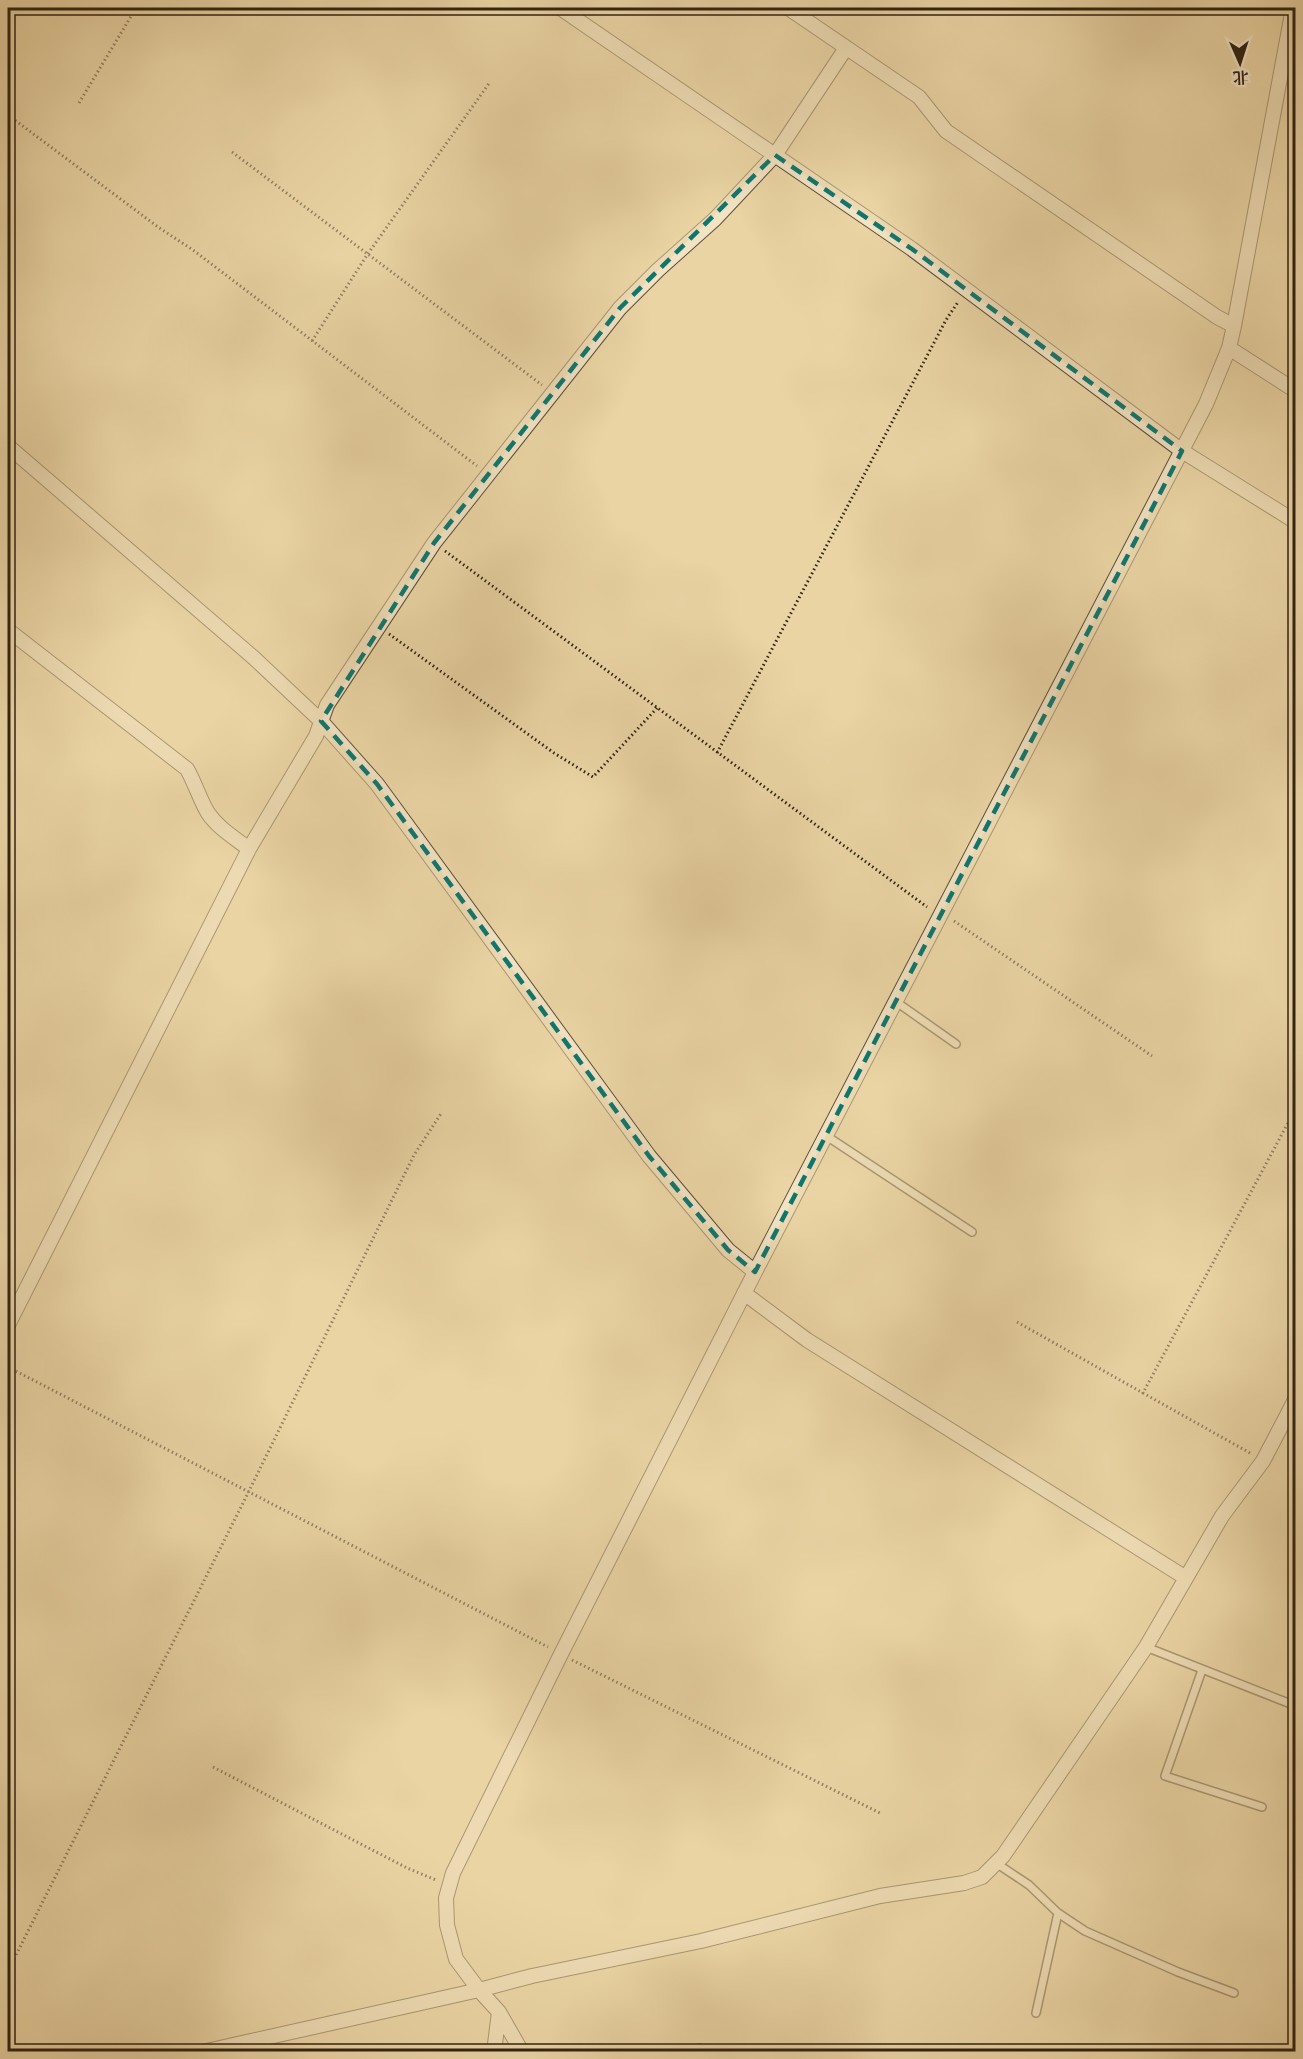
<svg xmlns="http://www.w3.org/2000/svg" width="1303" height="2059" font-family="Alegreya,'Noto Serif SC',serif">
	<rect width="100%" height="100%" fill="#ead4a4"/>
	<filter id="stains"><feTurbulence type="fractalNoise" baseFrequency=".00333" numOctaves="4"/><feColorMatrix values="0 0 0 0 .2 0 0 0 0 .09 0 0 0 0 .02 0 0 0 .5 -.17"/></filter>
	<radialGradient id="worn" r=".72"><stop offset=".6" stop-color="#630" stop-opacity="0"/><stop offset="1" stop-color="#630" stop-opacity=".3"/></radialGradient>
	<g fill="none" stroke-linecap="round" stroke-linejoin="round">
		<defs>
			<path id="service" d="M895 1001 956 1044
				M825 1135 972 1232
				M1146 1647 1296 1706
				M1202 1670 1165 1776 1262 1807
				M996 1863 1029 1885 1058 1913 1085 1931 1178 1972 1234 1993
				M1036 2013 1058 1913
				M699 2048V2052"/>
			<path id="minor" d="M560 8 912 249 1182 451 1296 522
				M788 8 919 97 946 131 1217 317 1234 326
				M1229 348 1296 391
				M8 446 254 658 321 721 377 784 649 1156 728 1250 755 1272
				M8 630 187 769C195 783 200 800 208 813 218 828 235 838 249 849
				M744 1293 807 1340 1186 1578
				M8 1325 249 849 316 736 327 705 434 543 620 308 658 270 715 219 775 155 846 48
				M202 2052 479 1990 532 1976 701 1941 880 1896 964 1883 982 1877 1003 1856 1146 1647 1222 1516 1263 1461 1296 1398
				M494 2052 499 2012
				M522 2052 499 2012 479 1990 456 1959 447 1925 446 1898 453 1873 561 1654 755 1272 1206 404 1229 348 1234 326 1293 8"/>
		</defs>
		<!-- service casing -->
		<use href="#service" stroke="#5e4f38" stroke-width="10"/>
		<!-- minor casing -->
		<use href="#minor" stroke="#5e4f38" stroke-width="16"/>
		<!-- path -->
		<path stroke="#302314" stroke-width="3" stroke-dasharray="1.5 3" stroke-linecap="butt" d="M79 103 136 8
			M8 115 158 227 193 250 477 466
			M232 152 542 385
			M312 341 367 255 490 82
			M445 551 927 907
			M389 634 554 753 593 777 657 708
			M717 753 946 320 958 302
			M954 921 1152 1056
			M1017 1322 1143 1393
			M8 1367 548 1647
			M1250 1453 1143 1393 1296 1108
			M572 1660 880 1813
			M213 1767 407 1868 436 1880
			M8 1971 248 1493 414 1155 442 1112"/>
		<!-- service -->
		<use href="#service" stroke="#f1e3c4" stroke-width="7"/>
		<!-- minor -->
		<use href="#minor" stroke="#f1e3c4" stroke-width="14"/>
	</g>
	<!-- marked area -->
	<path d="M0 0H1303V2059H0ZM775 155 912 249 1182 451 755 1272 728 1250 649 1156 377 784 321 721 434 543 620 308Z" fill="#ead4a4" fill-opacity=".55" fill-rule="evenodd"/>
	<path fill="none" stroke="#0f766e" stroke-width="4.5" stroke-dasharray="12 8" stroke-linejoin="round" d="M775 155 912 249 1182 451 755 1272 728 1250 649 1156 377 784 321 721 434 543 620 308Z"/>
	<!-- margin -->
	<rect width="1303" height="2059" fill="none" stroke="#ead4a4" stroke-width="30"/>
	<rect x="9" y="9" width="1285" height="2041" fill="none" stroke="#302314" stroke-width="3"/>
	<rect x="15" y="15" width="1273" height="2029" fill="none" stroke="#302314" stroke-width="1.5"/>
	<!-- north arrow -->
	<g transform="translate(1240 63) rotate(177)" stroke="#f1e3c4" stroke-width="4.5" paint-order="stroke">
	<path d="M0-4.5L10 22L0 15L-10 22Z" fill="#302314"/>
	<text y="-9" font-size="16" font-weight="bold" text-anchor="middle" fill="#302314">北</text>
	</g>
	<rect width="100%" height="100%" filter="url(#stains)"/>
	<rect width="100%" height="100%" fill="url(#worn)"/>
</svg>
